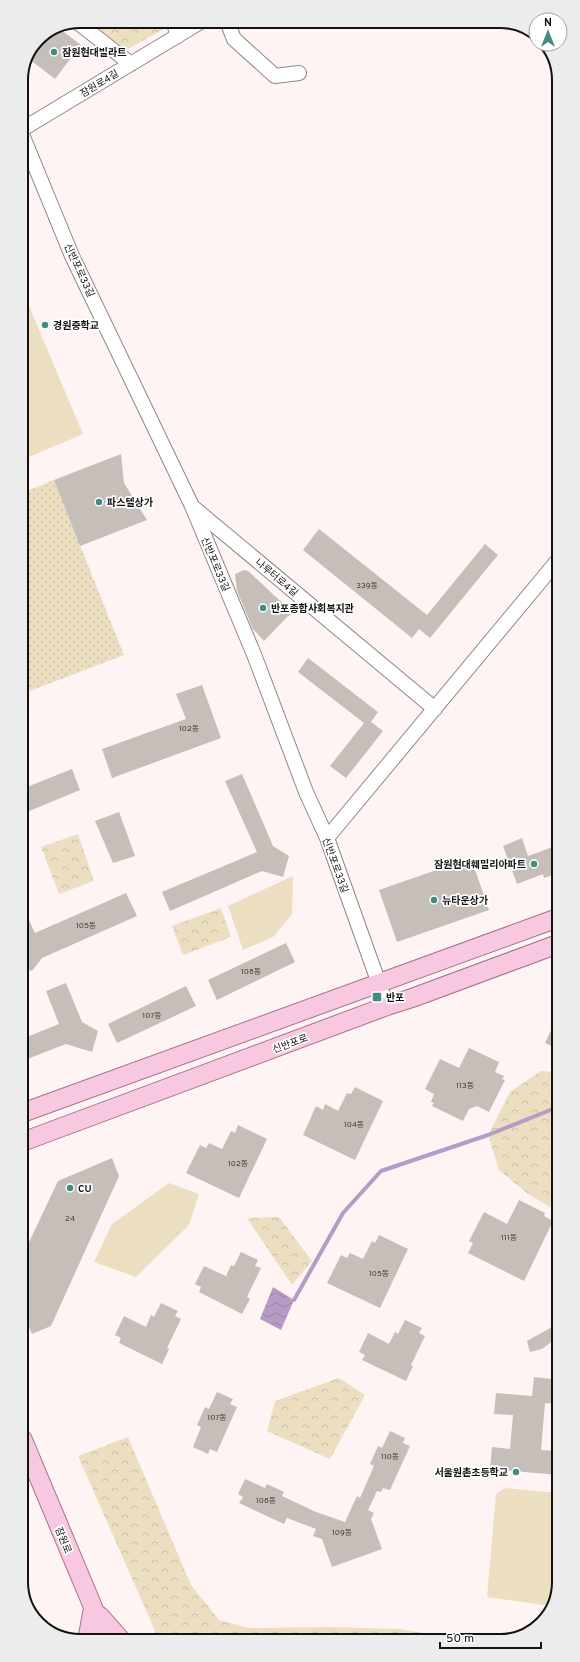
<svg xmlns="http://www.w3.org/2000/svg" width="580" height="1662" font-family="Overpass,'Noto Sans KR',sans-serif">
	<defs>
		<pattern id="grass-dots" width="8" height="8" patternUnits="userSpaceOnUse"><rect width="8" height="8" fill="#ecdfc1"/><path d="M2 2h.1M6 6h.1" fill="none" stroke="#cabea5" stroke-width="1.8" stroke-linecap="round"/></pattern>
		<pattern id="park-crowns" width="20" height="18" patternUnits="userSpaceOnUse"><rect width="20" height="18" fill="#ecdfc1"/><path d="M2 6a3 3 0 1 1 6 0M12 15a3 3 0 1 1 6 0" fill="none" stroke="#cabea5"/></pattern>
		<pattern id="water-waves" width="16" height="10" patternUnits="userSpaceOnUse"><rect width="16" height="10" fill="#b69bc5"/><path d="M0 5q4-4 8 0t8 0" fill="none" stroke="#9c84a8"/></pattern>
	</defs>
	<rect width="100%" height="100%" fill="#fef4f3"/>
	<!-- grass -->
	<path fill="url(#grass-dots)" d="M54 480 124 655 22 694V493Z"/>
	<!-- park -->
	<path fill="url(#park-crowns)" d="M89 21H162L164 29 126 50Z
		M78 834 94 881 59 894 41 847Z
		M221 908 231 937 183 955 172 926Z
		M541 1071 558 1072V1212L528 1194 499 1170 488 1135 510 1092Z
		M279 1217 312 1261 292 1285 247 1218Z
		M339 1378 365 1395 330 1459 267 1431 275 1401Z
		M128 1437 191 1585 219 1620 249 1628 332 1627 400 1629 458 1639 159 1640 78 1456Z"/>
	<!-- garden -->
	<path fill="#ecdfc1" d="M21 287 83 434 22 460Z
		M293 876 292 914 273 937 243 950 228 906Z
		M169 1183 199 1194 189 1225 136 1277 94 1262 112 1224Z
		M505 1488 559 1493V1582L551 1606 487 1597 496 1494Z"/>
	<!-- water -->
	<path fill="url(#water-waves)" d="M273 1287 294 1300 281 1330 260 1319Z"/>
	<g fill="none" stroke-linecap="round" stroke-linejoin="round">
		<!-- stream -->
		<path stroke="#b69bc5" stroke-width="4" d="M294 1300 343 1213 381 1171 488 1135 558 1107"/>
	</g>
	<!-- building -->
	<path fill="#c6beb8" d="M60 29 81 45 55 79 29 59 39 38Z
		M121 454 124 483 147 520 80 546 54 480Z
		M319 529 427 615 485 544 498 555 430 638 419 629 412 638 303 550Z
		M244 570 248 571 292 612 264 641 253 629 237 591 235 574Z
		M308 658 378 712 371 722 383 731 346 778 330 766 364 723 298 672Z
		M202 685 221 738 112 778 102 749 186 719 176 694Z
		M72 769 80 790 22 814V789Z
		M242 774 273 846 289 856 283 877 262 871 170 911 162 892 257 852 225 781Z
		M119 812 135 856 113 863 95 821Z
		M522 838 528 856 558 845V873L544 878 543 874 517 884 503 846Z
		M471 858 489 910 397 942 379 890Z
		M126 893 137 916 42 958 32 971 22 967V905L35 933Z
		M286 943 295 962 217 1000 208 980Z
		M66 983 82 1022 98 1031 92 1052 66 1044 22 1061V1039L59 1024 46 991Z
		M186 986 196 1006 117 1043 108 1024Z
		M558 1016V1049L545 1043Z
		M469 1048 499 1062 495 1072 504 1076 502 1079 505 1080 489 1112 477 1106 469 1109 463 1121 432 1106 434 1103 431 1102 434 1094 425 1089 440 1059 459 1068Z
		M355 1087 383 1101 355 1160 303 1135 316 1106 323 1110 325 1104 338 1111 347 1093 351 1094Z
		M238 1125 267 1139 239 1198 186 1173 200 1145 206 1148 209 1143 222 1149 231 1131 235 1133Z
		M112 1158 119 1176 51 1326 32 1334 23 1313V1255L58 1181Z
		M519 1200 545 1213 544 1216 553 1221 524 1281 468 1253 473 1243 469 1241 484 1212 507 1224Z
		M379 1235 408 1249 380 1308 327 1283 341 1255 347 1258 350 1253 363 1259 372 1241 375 1243Z
		M241 1252 258 1260 255 1266 261 1268 247 1297 250 1299 242 1314 199 1292 201 1287 195 1284 204 1266 226 1276 231 1265 234 1266Z
		M161 1303 178 1311 175 1316 181 1319 167 1348 169 1349 162 1364 119 1343 121 1338 115 1335 124 1316 146 1327 151 1315 154 1317Z
		M405 1320 422 1328 419 1333 425 1336 411 1365 413 1366 406 1381 362 1360 365 1355 359 1352 368 1333 389 1344 395 1332 398 1334Z
		M559 1323V1336L542 1349 530 1352 527 1341Z
		M534 1377 559 1380V1404L545 1403 541 1450 559 1451V1475L490 1469 492 1447 510 1449 513 1415 494 1414 496 1393 532 1396Z
		M217 1392 233 1399 230 1404 237 1407 217 1452 210 1449 208 1454 193 1447 201 1427 197 1425 205 1407 209 1409Z
		M390 1431 405 1438 403 1443 410 1446 390 1490 383 1488 381 1492 377 1491 368 1510 374 1513 371 1519 382 1549 332 1567 322 1539 313 1536 316 1529 287 1518 284 1524 239 1503 243 1497 238 1494 245 1479 265 1488 267 1484 284 1492 282 1496 316 1512 345 1522 357 1496 360 1498 374 1466 370 1464 378 1446 382 1448Z"/>
	<g fill="none" stroke-linecap="round" stroke-linejoin="round">
		<defs>
			<path id="minor" d="M173 21 178 36
				M227 21 234 39 275 76 299 73
				M77 22 131 64
				M21 130 202 21
				M21 132 72 256 192 506 255 657 306 792 327 838 387 1006
				M194 508 435 709
				M327 838 558 560"/>
			<path id="major" d="M22 1113 558 918
				M22 1142 387 1006 412 998 558 944
				M23 1440 93 1607 105 1641
				M100 1616 122 1641
				M87 1641 93 1608"/>
		</defs>
		<!-- minor casing -->
		<use href="#minor" stroke="#908686" stroke-width="16"/>
		<!-- major casing -->
		<use href="#major" stroke="#a4718b" stroke-width="20"/>
		<!-- minor -->
		<use href="#minor" stroke="#fff" stroke-width="14"/>
		<!-- major -->
		<use href="#major" stroke="#f7c8e0" stroke-width="18"/>
	</g>
	<!-- markers -->
	<g fill="#448b86" stroke="#fff" stroke-width="1.5">
		<circle cx="54" cy="52" r="4"/>
		<circle cx="45" cy="325" r="4"/>
		<circle cx="99" cy="502" r="4"/>
		<circle cx="263" cy="608" r="4"/>
		<circle cx="534" cy="864" r="4"/>
		<circle cx="434" cy="900" r="4"/>
		<rect x="372" y="992" width="10" height="10" rx="2"/>
		<circle cx="70" cy="1188" r="4"/>
		<circle cx="516" cy="1472" r="4"/>
	</g>
	<g text-anchor="middle" stroke-width="3.5" stroke-linejoin="round" paint-order="stroke">
		<!-- number labels -->
		<g font-size="8" fill="#403c3b">
			<text x="367" y="588">339동</text>
			<text x="189" y="731">102동</text>
			<text x="86" y="928">105동</text>
			<text x="251" y="974">108동</text>
			<text x="152" y="1018">107동</text>
			<text x="465" y="1088">113동</text>
			<text x="354" y="1127">104동</text>
			<text x="238" y="1166">102동</text>
			<text x="70" y="1221">24</text>
			<text x="509" y="1240">111동</text>
			<text x="379" y="1276">105동</text>
			<text x="217" y="1420">107동</text>
			<text x="390" y="1459">110동</text>
			<text x="266" y="1503">108동</text>
			<text x="342" y="1535">109동</text>
		</g>
		<!-- poi labels -->
		<g font-size="10" font-weight="bold" fill="#141111" stroke="#fff" text-anchor="start">
			<text x="62" y="56">잠원현대빌라트</text>
			<text x="53" y="329">경원중학교</text>
			<text x="107" y="506">파스텔상가</text>
			<text x="271" y="612">반포종합사회복지관</text>
			<text x="526" y="868" text-anchor="end">잠원현대훼밀리아파트</text>
			<text x="442" y="904">뉴타운상가</text>
			<text x="386" y="1001">반포</text>
			<text x="78" y="1192">CU</text>
			<text x="508" y="1476" text-anchor="end">서울원촌초등학교</text>
		</g>
		<!-- street labels -->
		<g font-size="10" fill="#141111" stroke="#fff">
			<text transform="translate(99 83) rotate(-31)" y="4">잠원로4길</text>
			<text transform="translate(80 270) rotate(65)" y="4">신반포로33길</text>
			<text transform="translate(216 564) rotate(67)" y="4">신반포로33길</text>
			<text transform="translate(277 577) rotate(40)" y="4">나루터로4길</text>
			<text transform="translate(336 865) rotate(70)" y="4">신반포로33길</text>
			<text transform="translate(290 1043) rotate(-20)" y="4">신반포로</text>
			<text transform="translate(64 1540) rotate(67)" y="4">잠원로</text>
		</g>
	</g>
	<!-- crop -->
	<path d="M0 0H580V1662H0ZM80 28H500A52 52 0 0 1 552 80V1582A52 52 0 0 1 500 1634H80A52 52 0 0 1 28 1582V80A52 52 0 0 1 80 28Z" fill="#ececec" fill-rule="evenodd"/>
	<path fill="none" stroke="#141111" stroke-width="2" d="M80 28H500A52 52 0 0 1 552 80V1582A52 52 0 0 1 500 1634H80A52 52 0 0 1 28 1582V80A52 52 0 0 1 80 28Z"/>
	<!-- north arrow -->
	<g transform="translate(548 32)"><circle r="19" fill="#ffffff" stroke="#a1a0a0"/>
	<path d="M0-3L7 15L0 10L-7 15Z" fill="#448b86"/>
	<text y="-6" font-size="11" font-weight="bold" text-anchor="middle" fill="#141111">N</text>
	</g>
	<!-- scale -->
	<path d="M440 1642v6h101v-6" fill="none" stroke="#141111" stroke-width="2"/>
	<text x="446" y="1642" font-size="12" fill="#141111" stroke="#ffffff" stroke-width="3" paint-order="stroke">50 m</text>
</svg>
